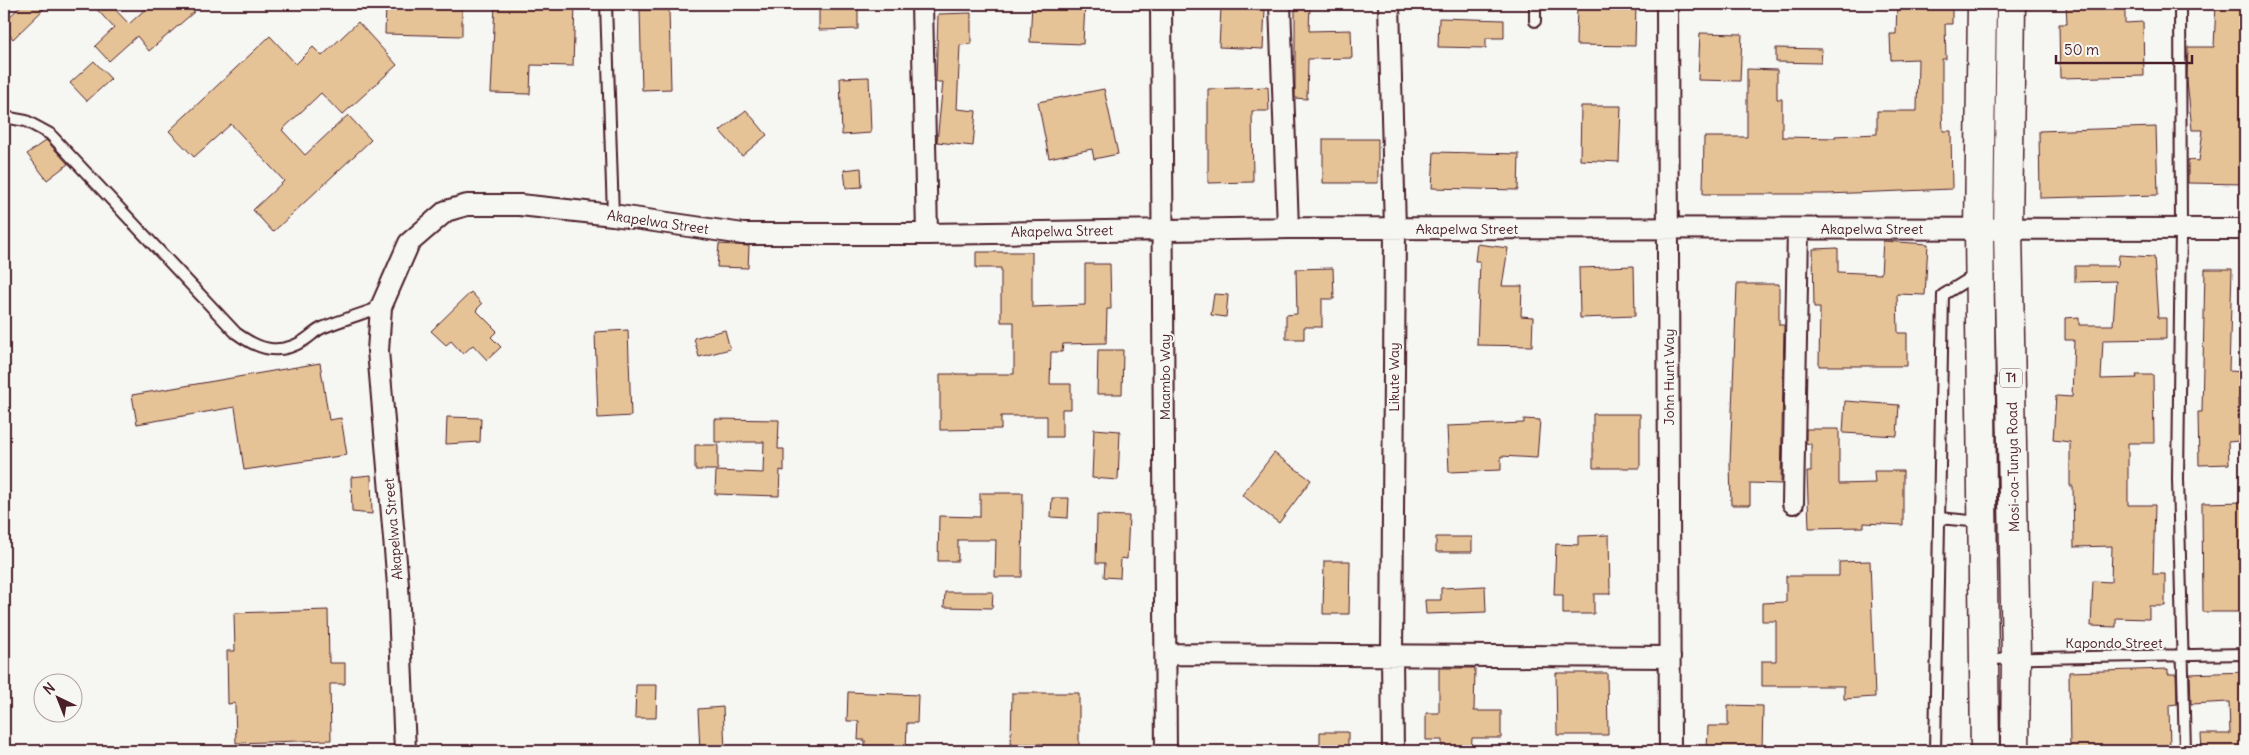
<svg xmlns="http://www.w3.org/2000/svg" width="2249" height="755" font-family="Delius,sans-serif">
	<rect width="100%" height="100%" fill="#f6f6f2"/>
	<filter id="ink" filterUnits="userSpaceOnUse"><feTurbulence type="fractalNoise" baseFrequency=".02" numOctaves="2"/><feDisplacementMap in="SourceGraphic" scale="10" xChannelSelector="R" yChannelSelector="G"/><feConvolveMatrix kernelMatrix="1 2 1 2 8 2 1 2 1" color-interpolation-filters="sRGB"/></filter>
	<g filter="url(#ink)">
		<!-- building -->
		<path fill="#e6c397" stroke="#4a1f2b" d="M23 4H49L13 39 4 28V22Z
			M92 4H110L129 24 151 4H187L194 12 149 51 137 36 109 61 95 46 114 28Z
			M386 4H462V36L385 34Z
			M495 4H575L573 66 531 65 530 94 491 93Z
			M1032 4H1085L1083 44 1030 42Z
			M1295 4H1310L1309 31 1351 30 1352 58 1308 59 1307 99 1295 98Z
			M1577 4H1636L1635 46 1576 45Z
			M1897 4H1952V24H1945L1946 59H1942V111L1943 131H1951L1952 189 1827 194H1703L1704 137H1747V69L1777 70V99H1782V137L1835 138V136L1877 134V111H1917L1918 59 1891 60 1890 34H1896Z
			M2066 4H2125V23L2143 22 2144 76 2060 78 2059 24H2067Z
			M2216 4H2245V184L2188 183V160L2199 161 2203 130H2192L2187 80 2188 47H2214Z
			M858 7V29L819 30V8Z
			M1221 8 1265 10 1263 49 1219 47Z
			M640 10H669L671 89 642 90Z
			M971 13V44L960 45 957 109 976 111 973 146 937 142 943 82H936L938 14Z
			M1439 18 1504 20V38H1486V48L1438 47Z
			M358 22 397 65 342 115 321 93 282 130 305 155 348 115 371 140 273 232 253 210 284 181 231 124 194 157 169 131 270 36 296 64 313 47 322 56Z
			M1700 33 1742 34 1740 81 1698 80Z
			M1776 48 1822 49 1821 63 1776 62Z
			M94 61 111 79 87 101 70 83Z
			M869 77 871 133 842 135 840 78Z
			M1268 87 1269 111H1252L1253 182 1208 183V89Z
			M1104 89 1118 154 1094 159 1092 149 1049 158 1038 102Z
			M1581 106H1621L1619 162 1580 160Z
			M746 110 767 135 742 156 720 131Z
			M2156 127 2158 195 2040 198 2039 131Z
			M1323 139H1378V183H1323Z
			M46 140 68 164 47 180 27 154Z
			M1434 152 1519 154 1518 190 1432 188Z
			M861 168 862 187 846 188 844 170Z
			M1883 241 1928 244 1925 295 1897 294 1898 333H1907V366H1819L1820 308H1814L1813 249 1838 248V272L1881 274Z
			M719 244 749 246 748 268 717 267Z
			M1477 244 1508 248 1502 286H1522L1521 316 1533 317 1532 346 1477 345 1480 261H1475Z
			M976 252H1032V307L1085 305V264H1110L1111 309H1107L1106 343 1063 344 1062 352H1051L1050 384H1071V409H1062V437H1047V416H1001V429L940 430V374H1014V322H1001V268H976Z
			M2119 255 2154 257 2158 318H2166V339L2103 340 2101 379 2137 378 2136 375H2153L2154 443H2128V505H2155L2153 574H2165V606H2149V619L2116 618V627L2091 626 2093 581 2111 582 2112 546 2074 547 2073 486H2070V442L2053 440 2056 396 2072 397 2074 340H2065V318L2079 317V325H2113L2116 281 2075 282V266H2118Z
			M1634 266 1635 316 1580 318 1579 268Z
			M1333 268 1334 299H1322V327H1304V339H1286V315L1297 314 1296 269Z
			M2205 269H2232L2229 371 2245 372V399H2238L2239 441 2228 442 2229 464 2199 465 2198 412H2202Z
			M1737 284H1779V325H1784L1781 484 1750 483V505H1731L1730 462Z
			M471 292 482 304 476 310 497 331 491 337 501 347 487 360 473 345 463 354 451 341 446 345 431 331Z
			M1214 294 1228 295 1226 317 1211 315Z
			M628 330 631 416 598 418 595 332Z
			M725 330 730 349 699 357 694 338Z
			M1098 350H1123L1122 394H1097Z
			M320 363 329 420 341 418 347 455 244 470 235 407 137 424 132 395Z
			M1845 401 1899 405 1897 436 1843 433Z
			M1593 414H1640V468H1593Z
			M447 417 481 418 480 442 446 444Z
			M715 419 779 420 778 449H784V471L780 470 779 496 715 494 716 471 763 473 764 442H715Z
			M1524 419 1540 420 1537 458 1501 456V470L1449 472 1447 426 1524 423Z
			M1094 429 1120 431 1118 480 1092 478Z
			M1806 429H1839V484L1875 483 1874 471H1903V525L1864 523V527L1809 528 1807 472H1811V444L1806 443Z
			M695 445H718V470H695Z
			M1274 453 1311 480 1279 523 1242 495Z
			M371 475 372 514 352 512 351 477Z
			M980 493H1023L1022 577H995L996 540H958V561H938L939 516 980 517Z
			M1052 498H1069L1068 518 1051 517Z
			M2245 502V612H2203L2202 503Z
			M1097 515 1129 516 1127 559 1121 558 1120 578 1104 577 1105 563H1096Z
			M1609 535 1610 594H1594V614H1563V595H1554L1556 544 1578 545V536Z
			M1436 537H1472V552H1436Z
			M1324 561H1350L1349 614H1323Z
			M1870 561 1875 697 1844 699V686H1762V661H1776V621H1762V603L1786 602V576H1839V562Z
			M1485 586 1486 612 1426 614 1425 600H1441V588Z
			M945 592H993L992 608 944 607Z
			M328 610 329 663H345V684H330L331 740 236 743 235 703 228 704 227 651H235L234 613Z
			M1439 668H1475L1474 711H1501V738H1472L1471 751H1442V740H1426V713H1439Z
			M2168 669V674H2176L2177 704 2169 705 2170 751H2070L2069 672Z
			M2245 672V751H2202L2201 734H2230L2229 702 2191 704 2190 674Z
			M1556 673H1607L1608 735H1557Z
			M636 685H657L656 718H635Z
			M848 692 918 695 917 723H907L906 751H865V740H858L859 721H847Z
			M1012 693H1079V751H1042V744H1011Z
			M1728 705 1763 706 1762 751H1707L1708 726H1728Z
			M723 707 725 750 700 751 698 709Z
			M1320 732H1348V749L1320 748Z"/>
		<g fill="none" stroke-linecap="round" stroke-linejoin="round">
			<defs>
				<path id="lane" d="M606 4 613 215
					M2180 4 2181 228 2178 479 2185 751
					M1535 21V4
					M4 117 26 121 50 134 236 333C258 349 278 356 303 341 310 337 315 331 322 328 341 320 362 314 381 307
					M1939 518 1981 522
					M1985 659 2245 654
					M1935 751 1943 295 1977 274"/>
				<path id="street" d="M922 4 927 234
					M1161 4 1166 751
					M1280 4 1288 228
					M1389 4 1395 229 1392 655 1393 751
					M1667 4 1670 751
					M1793 503 1798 229
					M1167 654 1670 657
					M405 751 398 585 378 351 381 307 409 243 446 211 467 205H520L613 215 743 234H927L1288 228 2245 229"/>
				<path id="highway" d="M1982 4 1979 230 1985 751
					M2011 4 2008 230 2016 658 2015 751"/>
			</defs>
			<!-- lane casing -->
			<use href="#lane" stroke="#4a1f2b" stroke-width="14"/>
			<!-- street casing -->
			<use href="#street" stroke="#4a1f2b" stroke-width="24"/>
			<!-- highway casing -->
			<use href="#highway" stroke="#4a1f2b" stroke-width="31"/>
			<!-- lane -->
			<use href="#lane" stroke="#f6f6f2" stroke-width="10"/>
			<!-- street -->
			<use href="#street" stroke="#f6f6f2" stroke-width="20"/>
			<!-- highway -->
			<use href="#highway" stroke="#f6f6f2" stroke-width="28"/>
		</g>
	</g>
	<g text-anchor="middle" stroke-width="4" stroke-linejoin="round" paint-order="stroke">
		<!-- shield labels -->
		<rect fill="#f6f6f2" stroke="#7e6067" stroke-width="1" x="2000" y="368.5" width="22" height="19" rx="4"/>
		<g font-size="12" font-weight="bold" fill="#4a1f2b">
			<text x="2011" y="382">T1</text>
		</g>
		<!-- street labels -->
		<g font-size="14" fill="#4a1f2b" stroke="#f6f6f2">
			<text transform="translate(658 222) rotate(8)" y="5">Akapelwa Street</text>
			<text x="1467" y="234">Akapelwa Street</text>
			<text x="1872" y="234">Akapelwa Street</text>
			<text transform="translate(1062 231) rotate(-1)" y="5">Akapelwa Street</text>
			<text transform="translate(1165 377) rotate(-90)" y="5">Maambo Way</text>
			<text transform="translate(1394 377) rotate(-90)" y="5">Likute Way</text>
			<text transform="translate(1669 377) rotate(-90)" y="5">John Hunt Way</text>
			<text transform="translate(2013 467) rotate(-91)" y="5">Mosi-oa-Tunya Road</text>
			<text transform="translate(393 529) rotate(-95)" y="5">Akapelwa Street</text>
			<text x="2114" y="648">Kapondo Street</text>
		</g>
	</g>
	<!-- margin -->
	<rect width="2249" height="755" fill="none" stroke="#f6f6f2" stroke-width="20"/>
	<rect x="10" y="10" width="2229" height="735" fill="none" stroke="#4a1f2b" stroke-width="2" filter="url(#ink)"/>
	<!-- north arrow -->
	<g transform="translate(58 698) rotate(317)"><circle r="24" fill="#f6f6f2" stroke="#b1a0a2"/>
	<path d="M0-4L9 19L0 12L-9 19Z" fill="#4a1f2b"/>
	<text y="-8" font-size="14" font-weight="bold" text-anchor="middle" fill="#4a1f2b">N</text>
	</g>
	<!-- scale -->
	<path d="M2056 55v8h136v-8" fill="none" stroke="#4a1f2b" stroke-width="2.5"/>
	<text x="2064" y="55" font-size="15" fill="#4a1f2b" stroke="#f6f6f2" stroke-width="4" paint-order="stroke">50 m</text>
</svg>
